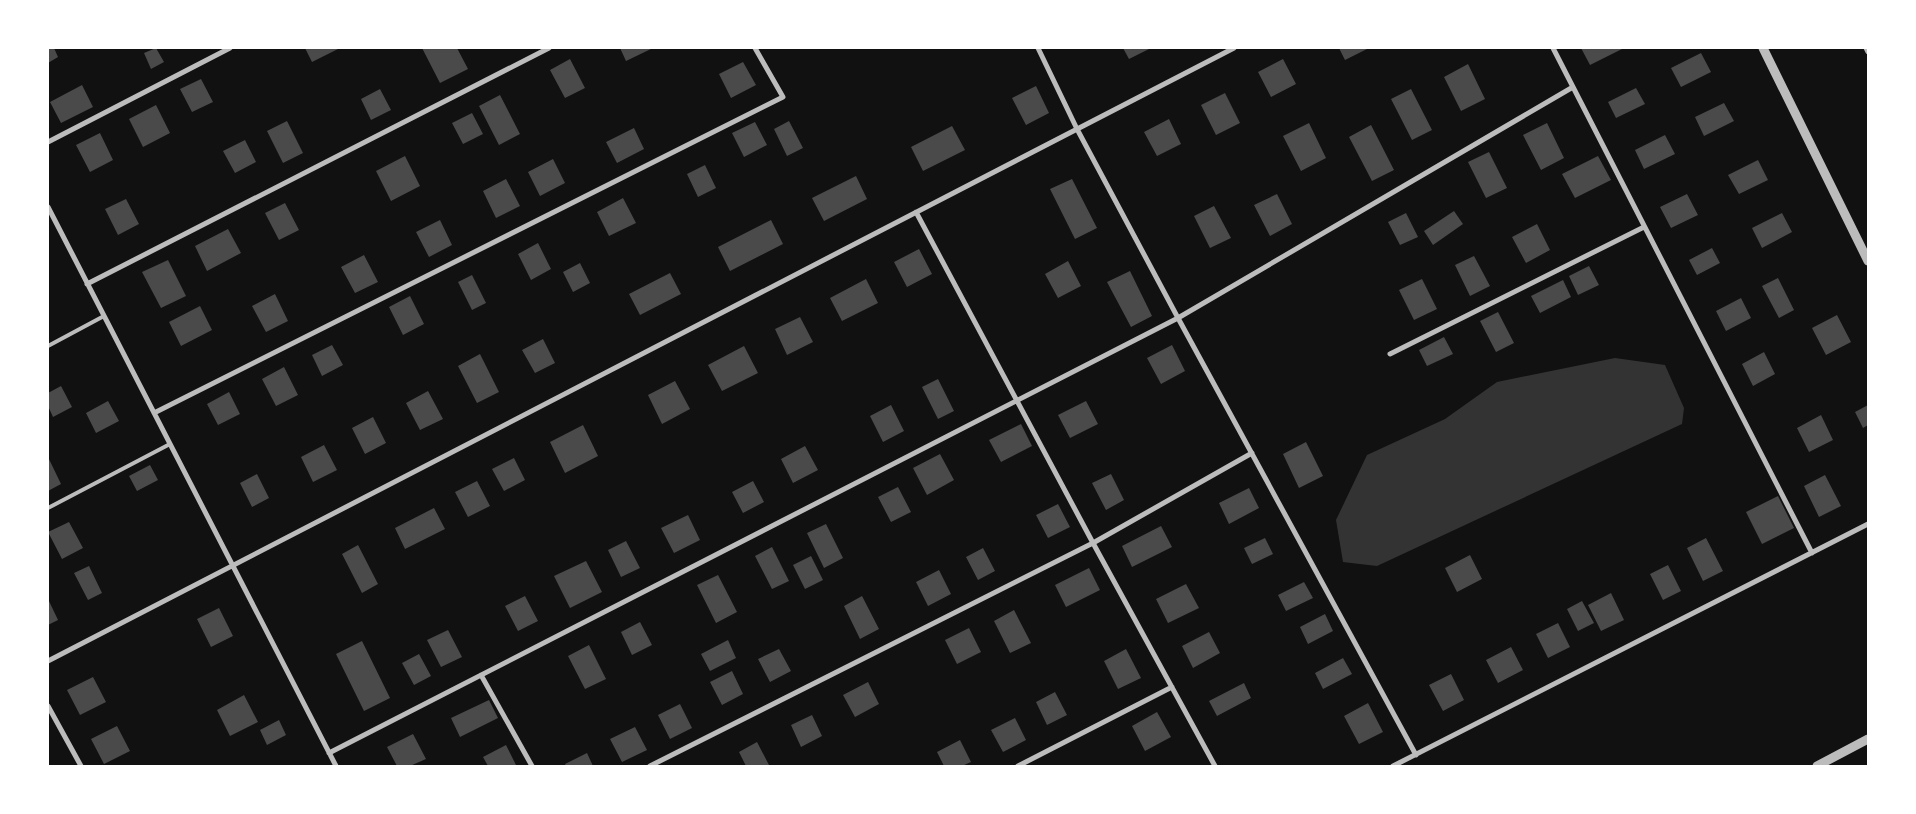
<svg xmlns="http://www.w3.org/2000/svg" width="1916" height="814" font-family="'Libre Baskerville',serif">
	<rect width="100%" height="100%" fill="#111"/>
	<!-- water -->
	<path fill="#333" d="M1615 358 1665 365 1684 408 1682 424 1377 566 1343 562 1336 520 1367 455 1445 419 1497 382Z"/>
	<!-- building -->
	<path fill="#4a4a4a" d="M48 48H54L58 57 48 63Z
		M156 48 164 62 151 69 144 53Z
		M305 48H338V49L312 62Z
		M422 48H457L468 69 440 83Z
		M620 48H653L626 61Z
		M1123 48H1151L1129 59Z
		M1339 48H1369L1345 60Z
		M1581 48H1624L1590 65Z
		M1701 53 1711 72 1681 87 1671 68Z
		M570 59 585 88 565 98 550 70Z
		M1283 59 1296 84 1271 97 1258 72Z
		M743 62 756 85 731 98 719 74Z
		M1468 64 1485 99 1461 111 1444 77Z
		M201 79 213 102 192 112 180 89Z
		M82 85 93 107 61 123 50 102Z
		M1036 86 1049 113 1026 125 1012 98Z
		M1636 88 1645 104 1616 118 1608 102Z
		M380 89 391 110 371 120 361 99Z
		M1411 89 1432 130 1412 140 1391 99Z
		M1225 93 1240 123 1216 135 1201 105Z
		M500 95 520 134 499 145 479 106Z
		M1724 103 1734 121 1704 136 1695 117Z
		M156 105 170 133 143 147 129 119Z
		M472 113 483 134 463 144 452 123Z
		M1169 119 1181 144 1157 156 1144 132Z
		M287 121 303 153 283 163 267 131Z
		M789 121 803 148 787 156 774 129Z
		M755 122 767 145 744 157 732 133Z
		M1309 123 1326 158 1301 171 1283 136Z
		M1547 123 1564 158 1541 170 1523 135Z
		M1371 125 1394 170 1372 181 1349 137Z
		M952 126 965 150 923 171 911 147Z
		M634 128 644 149 617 163 606 142Z
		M100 133 113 160 90 172 76 145Z
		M1665 135 1675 154 1644 169 1635 150Z
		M245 140 256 162 235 173 223 151Z
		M1489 152 1507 188 1486 198 1468 162Z
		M405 156 420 186 391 201 376 171Z
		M1598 156 1611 180 1575 198 1562 174Z
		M553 159 565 183 540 196 528 172Z
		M1758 160 1768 180 1739 194 1728 175Z
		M705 165 716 188 698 197 687 174Z
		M856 176 867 199 824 221 812 198Z
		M506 179 520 206 496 218 483 191Z
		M1072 179 1097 228 1075 239 1050 189Z
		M1277 194 1292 224 1270 236 1254 205Z
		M1687 194 1698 215 1671 228 1660 207Z
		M623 198 636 223 609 236 597 212Z
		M126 199 139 224 118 235 105 209Z
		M285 203 299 230 279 240 265 213Z
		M1214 206 1231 238 1210 248 1194 216Z
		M1454 211 1463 224 1433 245 1424 231Z
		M1406 213 1418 237 1400 245 1388 222Z
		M1782 213 1792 232 1762 248 1752 228Z
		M440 220 452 245 429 257 416 232Z
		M771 220 783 244 730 271 718 247Z
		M1537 224 1550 250 1526 263 1512 237Z
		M228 229 241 253 207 271 195 246Z
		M538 243 551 269 531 280 518 254Z
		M1712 248 1720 263 1697 275 1689 260Z
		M919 249 932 274 907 287 894 262Z
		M364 255 378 282 355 293 341 267Z
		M1474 256 1490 286 1470 296 1455 265Z
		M168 260 186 296 161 308 142 272Z
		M1068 261 1081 286 1058 298 1045 274Z
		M580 263 590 283 573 292 563 272Z
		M1589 266 1599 285 1578 295 1569 276Z
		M1130 271 1152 316 1131 327 1107 282Z
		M670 273 681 294 640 315 629 294Z
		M472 275 486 303 472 310 458 282Z
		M1778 278 1794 310 1779 318 1762 286Z
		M866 279 878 303 842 321 830 298Z
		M1422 279 1437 309 1414 320 1399 290Z
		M1563 280 1571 297 1540 313 1531 296Z
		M275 294 288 321 266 332 252 306Z
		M410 296 424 324 403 335 389 307Z
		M1741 298 1751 318 1726 331 1716 311Z
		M200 306 212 330 181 346 169 322Z
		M1498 312 1514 343 1496 352 1480 321Z
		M1837 315 1851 342 1826 355 1812 328Z
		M800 317 813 342 787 355 775 329Z
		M1444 337 1453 354 1427 366 1419 350Z
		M543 339 555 363 535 373 522 350Z
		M332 345 343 365 322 376 312 355Z
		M1172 345 1185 371 1161 384 1147 358Z
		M744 346 758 373 722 391 708 365Z
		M1764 352 1775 374 1753 386 1742 364Z
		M480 354 499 392 477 403 458 366Z
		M284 367 298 395 276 406 262 379Z
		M938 379 954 411 938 419 922 387Z
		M675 381 690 409 662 424 648 395Z
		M61 386 72 407 53 417 48 406V393Z
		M428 391 443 419 420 430 406 403Z
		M229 392 240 414 218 425 207 404Z
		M108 401 119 421 96 433 86 413Z
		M1086 401 1098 424 1070 438 1058 415Z
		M891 405 904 431 883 442 870 416Z
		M1868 405V425L1863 428 1855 412Z
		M1821 415 1833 440 1809 452 1797 428Z
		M373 417 386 443 365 454 352 428Z
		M1021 424 1032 446 1001 462 989 440Z
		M583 425 598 456 565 473 550 442Z
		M1306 442 1323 476 1299 488 1283 454Z
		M324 445 337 470 313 482 301 457Z
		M805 446 818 470 793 483 781 459Z
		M940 454 954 480 927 495 913 468Z
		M48 457 61 484 48 491Z
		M514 458 525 480 504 491 492 469Z
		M150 465 158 480 137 491 129 476Z
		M257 474 269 498 252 507 240 483Z
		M1111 474 1124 500 1106 510 1092 483Z
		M1825 475 1841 506 1819 517 1804 486Z
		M477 481 490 506 468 517 455 492Z
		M753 481 764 502 743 513 732 492Z
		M898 487 911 512 891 522 878 497Z
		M1249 488 1259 508 1229 524 1219 503Z
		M1778 496 1794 528 1762 544 1746 512Z
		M1058 504 1070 527 1048 538 1036 515Z
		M434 508 445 529 405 549 395 528Z
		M688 515 700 540 674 553 661 528Z
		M69 522 83 548 62 559 48 532Z
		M826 524 843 558 824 568 807 533Z
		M1161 526 1172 547 1132 567 1122 546Z
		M1265 538 1273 554 1252 564 1244 548Z
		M1706 538 1723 571 1703 581 1687 548Z
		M626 541 640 568 621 577 608 550Z
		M358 545 378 584 362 593 342 554Z
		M772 547 789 581 772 589 755 556Z
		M983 548 995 571 978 580 966 557Z
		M1470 555 1482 579 1457 592 1445 568Z
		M811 556 823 580 805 589 793 565Z
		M586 561 602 592 570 608 554 576Z
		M1668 565 1681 591 1663 600 1650 574Z
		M89 566 102 593 88 600 74 573Z
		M1089 568 1100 590 1066 607 1055 585Z
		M939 570 951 594 928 606 916 582Z
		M718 575 737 612 716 623 697 585Z
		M1304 582 1313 598 1286 611 1278 595Z
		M1186 584 1199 608 1168 623 1156 599Z
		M1611 593 1624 620 1601 631 1588 605Z
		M525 596 538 621 518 631 505 606Z
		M862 596 879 629 860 639 844 606Z
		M48 599 58 620 48 625Z
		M1582 601 1594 623 1578 631 1567 609Z
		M219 608 233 636 211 647 197 619Z
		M1014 610 1031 643 1010 653 994 621Z
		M1325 614 1333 631 1308 644 1300 627Z
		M640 622 652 645 632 655 621 632Z
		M1558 623 1570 647 1548 658 1536 634Z
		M969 628 981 652 957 664 945 640Z
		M448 630 462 657 441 667 427 640Z
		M1209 632 1220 653 1193 668 1182 646Z
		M728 640 736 658 710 671 701 654Z
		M362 641 390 698 364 711 336 654Z
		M589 645 606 679 585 689 568 656Z
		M1511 647 1523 670 1498 683 1486 660Z
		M779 649 791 671 770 682 758 659Z
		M1126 649 1141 678 1118 689 1104 661Z
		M419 654 431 676 414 685 402 663Z
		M1343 658 1352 674 1323 689 1315 673Z
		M732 671 743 694 722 705 710 682Z
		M1451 674 1464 700 1443 711 1429 685Z
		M93 677 106 702 80 715 67 690Z
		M868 682 879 704 855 717 843 695Z
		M1244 683 1251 698 1217 716 1209 701Z
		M1055 692 1067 715 1047 725 1036 702Z
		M244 695 258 722 230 736 217 710Z
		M489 700 498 718 460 737 451 718Z
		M1368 703 1383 732 1359 744 1344 716Z
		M680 704 692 728 670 739 658 715Z
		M1157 712 1171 737 1145 751 1132 726Z
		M812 715 822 736 801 747 791 725Z
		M1015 718 1026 740 1003 752 991 730Z
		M279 720 286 735 267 745 260 730Z
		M117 726 130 751 104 764 91 739Z
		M635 727 647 750 622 762 610 739Z
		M413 734 426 759 410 766H397L387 747Z
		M960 740 971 762 962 766H944L937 752Z
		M757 742 769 765 766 766H746L739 752Z
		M506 745 516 765 512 766H488L483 757Z
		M587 753 593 766H566L565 764Z"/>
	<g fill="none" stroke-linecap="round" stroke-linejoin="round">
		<!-- service -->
		<path stroke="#bcbcbc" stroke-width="4" d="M48 346 104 316
			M48 508 170 444"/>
		<!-- minor -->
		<path stroke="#bcbcbc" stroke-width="5" d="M1038 48 1077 129 1178 318 1416 755
			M1553 48 1812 553
			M1866 48 1868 52
			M48 142 230 48
			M48 207 336 766
			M916 212 1093 543 1215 766
			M87 284 549 48
			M1390 354 1644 227
			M154 413 783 97 755 48
			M48 661 1234 48
			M481 675 532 766
			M48 706 81 766
			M329 753 1178 318 1573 87
			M650 766 1093 543 1252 453
			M1018 766 1172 687
			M1393 766 1868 524"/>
		<!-- tertiary -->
		<path stroke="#bcbcbc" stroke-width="9" d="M1763 48 1868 261
			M1817 766 1868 739"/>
	</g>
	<!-- border -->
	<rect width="1916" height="814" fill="none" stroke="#ffffff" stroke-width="98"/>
</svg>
